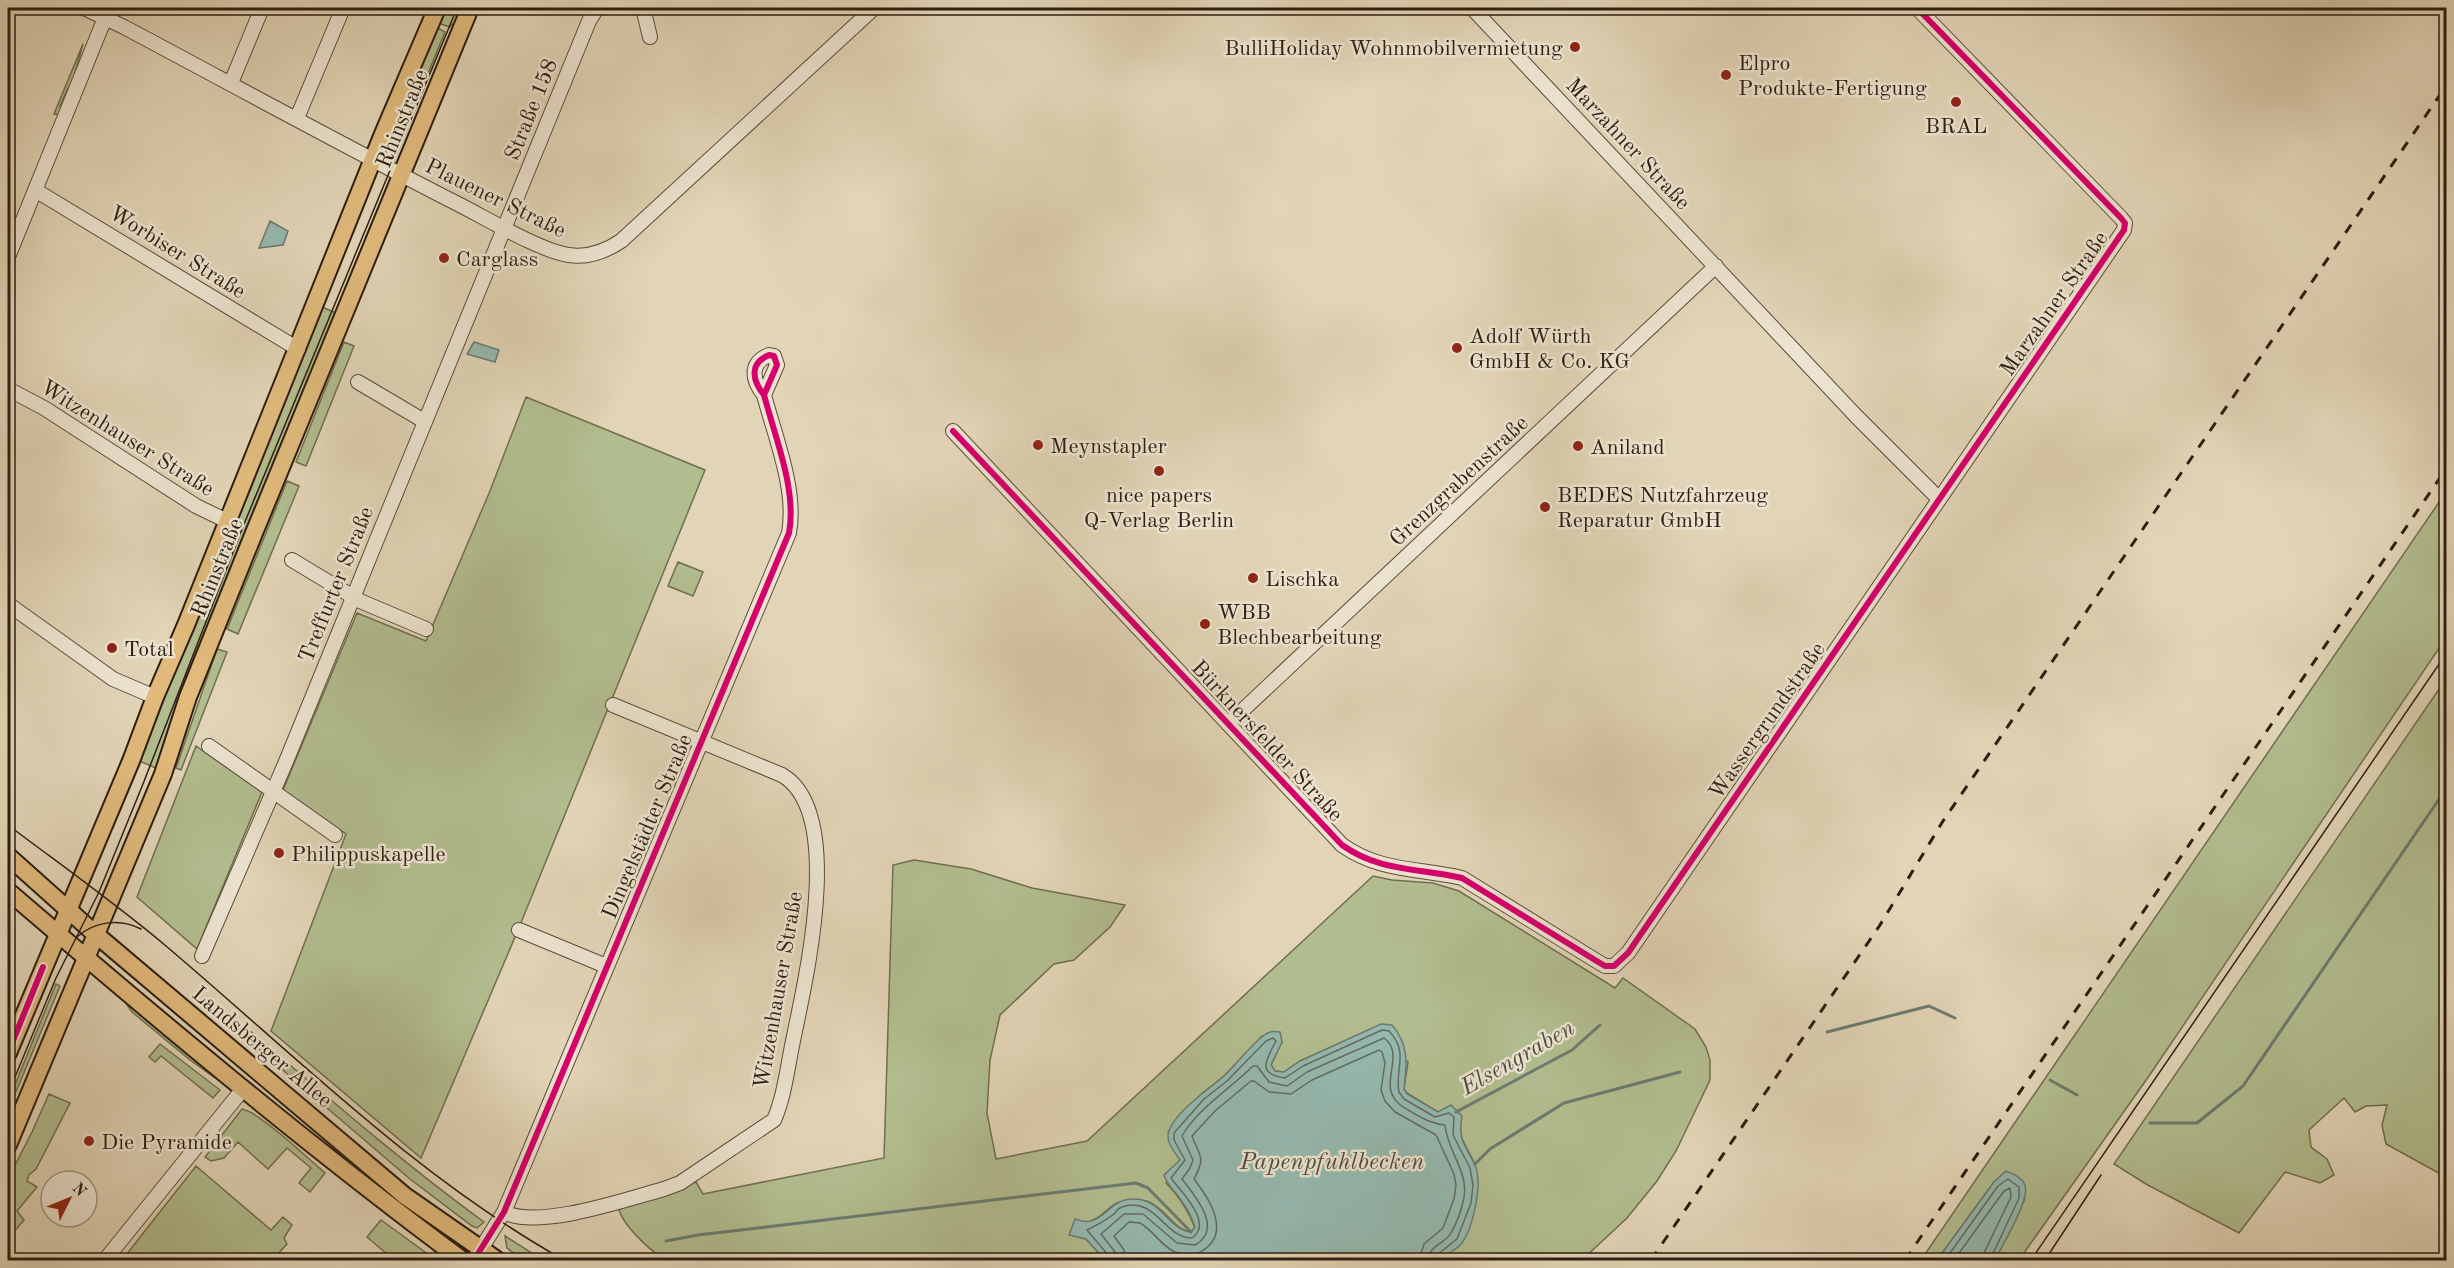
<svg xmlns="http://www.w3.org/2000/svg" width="2454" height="1268" font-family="'Old Standard TT',serif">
	<rect width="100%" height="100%" fill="#e2d5b7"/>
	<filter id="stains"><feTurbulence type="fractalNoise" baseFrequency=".00333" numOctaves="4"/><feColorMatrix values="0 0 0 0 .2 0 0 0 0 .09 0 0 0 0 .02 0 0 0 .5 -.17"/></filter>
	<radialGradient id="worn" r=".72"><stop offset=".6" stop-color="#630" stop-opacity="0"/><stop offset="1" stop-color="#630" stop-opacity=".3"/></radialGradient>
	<!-- green -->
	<path fill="#b2bd8f" stroke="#706e50" stroke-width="1.5" d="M446 8H463L457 26 452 24 450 27 438 23Z
		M436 27 445 32 402 137 396 133 401 122 398 120Z
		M83 44 71 88H68L60 106 63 108 60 115 54 114Z
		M320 306 338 314 158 769 137 760Z
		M344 342 354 346 306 466 296 462Z
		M526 397 705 470 518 930 421 1158 271 1031 346 834 283 790 357 613 426 641 490 491Z
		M287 481 299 486 238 634 227 629Z
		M2446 492V638L2149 1076 2019 1260H1995L2025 1199 1994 1182 1937 1260H1921Z
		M678 562 703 572 693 596 668 586Z
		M217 649 227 652 181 770 176 768Z
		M2446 679V1074L2444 1176 2386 1144 2382 1125 2387 1105 2366 1106 2355 1112 2344 1098 2309 1130 2311 1147 2327 1159 2334 1175 2320 1183 2285 1172 2239 1233 2146 1184 2114 1164Z
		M196 746 262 792 197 949 137 897Z
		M914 860 971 869 1032 888 1125 905 1110 927 1074 960 1054 964 1000 1015 990 1060 987 1113 996 1159 1087 1141 1373 876 1392 880 1433 883 1459 891 1615 988 1623 978 1695 1029 1706 1047 1710 1060V1080L1676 1151 1657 1181 1627 1218 1582 1260H1439L1462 1243 1475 1164 1459 1133 1438 1112 1407 1093 1404 1089 1408 1062 1355 1037 1300 1061 1284 1072 1275 1071 1271 1065 1282 1042 1262 1036 1223 1077 1200 1095 1168 1132 1180 1160 1166 1183C1179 1196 1188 1210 1195 1228L1191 1232C1174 1230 1165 1208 1149 1202 1142 1199 1128 1201 1120 1202 1110 1203 1102 1220 1084 1223L1086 1239 1105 1260H668C653 1255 624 1226 619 1210L629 1203 696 1182 703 1194 884 1158 893 865Z
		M56 984 60 986 8 1111V1102Z
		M127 1002 221 1080V1082L190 1060 132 1012 127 1005Z
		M242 1024C322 1092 400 1161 484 1222L477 1228 472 1226 410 1179 257 1048 239 1029Z
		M160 1044 220 1090 213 1098 161 1056 155 1062 149 1057Z
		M49 1094 70 1103 36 1169 29 1175 27 1181 37 1187 17 1211 24 1220 12 1234 8 1230V1179L32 1132Z
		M242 1109C258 1111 310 1160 325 1173L310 1192 299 1183 311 1168 287 1148 268 1169 238 1142 224 1158 211 1161 205 1157Z
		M196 1166 271 1230 283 1217 292 1225 284 1238 287 1244 272 1260H192L183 1255 177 1260H122Z
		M381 1220 436 1260H394L367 1237Z
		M505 1236 541 1259 543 1260C527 1261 520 1259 507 1248Z"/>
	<!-- water -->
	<path fill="#95b9af" stroke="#6b7b70" stroke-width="1.5" d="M270 221 288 231 283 245 259 248Z
		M474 342 499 350 495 362 467 354Z
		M1381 1024 1392 1025C1409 1044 1407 1065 1404 1089L1407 1094 1438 1112 1451 1105 1462 1116C1458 1139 1464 1144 1474 1163 1484 1181 1473 1229 1461 1244 1456 1250 1446 1255 1439 1260H1105L1086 1239 1069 1235 1075 1219C1103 1230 1106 1200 1132 1199 1161 1197 1168 1230 1191 1232L1195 1227C1192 1218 1187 1208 1181 1200 1175 1190 1167 1186 1164 1175L1180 1160C1174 1151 1165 1141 1169 1131 1175 1112 1209 1089 1224 1076 1238 1063 1249 1047 1263 1036 1269 1031 1273 1031 1280 1032L1282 1042 1271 1065 1275 1071 1284 1072 1300 1061Z
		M2006 1171C2013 1174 2022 1177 2025 1185 2030 1201 2002 1245 1995 1260H1937L1994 1182Z"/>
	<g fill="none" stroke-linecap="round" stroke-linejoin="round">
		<!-- shore -->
		<path stroke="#616c60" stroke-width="1.5" d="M1109 1260 1108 1255 1087 1230C1096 1225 1106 1221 1115 1213 1118 1209 1118 1209 1122 1207 1155 1195 1164 1238 1192 1238 1214 1223 1181 1192 1171 1178L1185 1160 1174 1140V1133L1204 1099 1227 1081 1266 1041 1273 1038 1276 1041C1267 1059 1255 1074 1285 1078L1303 1066 1382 1030 1389 1031C1410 1053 1394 1071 1399 1092L1404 1099 1435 1117 1449 1113 1454 1117 1453 1135 1470 1168 1473 1185 1471 1203 1457 1239 1438 1254 1436 1260
			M1117 1260 1115 1252 1101 1234 1124 1214H1143L1177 1243 1195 1245C1224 1229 1195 1196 1182 1179L1190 1168 1193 1160 1182 1136C1198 1108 1230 1089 1253 1066H1257L1269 1082 1287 1086 1307 1072 1384 1038C1404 1052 1383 1079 1393 1096 1397 1105 1407 1109 1415 1114 1426 1120 1433 1124 1445 1125 1447 1152 1471 1173 1463 1202 1461 1211 1456 1224 1451 1233 1445 1244 1429 1245 1428 1260
			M1126 1260 1124 1250 1114 1236 1129 1222 1140 1223C1153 1230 1162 1247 1175 1252 1184 1255 1195 1256 1202 1251 1232 1233 1209 1198 1194 1179 1206 1157 1200 1157 1192 1136L1215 1111 1251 1081H1254L1269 1092 1291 1094 1312 1080 1379 1050 1382 1052 1385 1063 1381 1090 1385 1101 1395 1112 1436 1135 1454 1174 1456 1185 1454 1199 1443 1228 1424 1244 1419 1260
			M1945 1260 1998 1186 2008 1179 2019 1187V1198L1990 1260
			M1954 1260 2004 1191 2010 1188 2011 1197 1984 1253 1982 1260"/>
		<!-- stream -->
		<path stroke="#6b7b70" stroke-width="3" d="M1827 1032 1929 1006 1955 1018
			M2050 1080 2077 1095
			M1456 1112 1572 1050 1600 1025
			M2150 1123H2197L2243 1086 2446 789
			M1475 1164 1490 1149 1564 1103 1680 1072
			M666 1241 698 1235 1136 1183 1148 1188 1191 1232"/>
		<defs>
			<path id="minor" d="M84 8 124 27C235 86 346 147 458 204 486 218 540 251 569 255 588 258 606 251 621 241L874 8
				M643 8 650 37
				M1472 8 1856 416 1939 499
				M231 83 262 8
				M297 118 343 8
				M35 190 298 349
				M8 257 109 8
				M358 382 424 421
				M8 389 44 408 196 506 227 521
				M953 431 1342 845C1380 872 1419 868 1462 878L1595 960 1605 966H1614L1628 953 2124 230 2125 223 2121 218 1917 8
				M292 560 360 601 426 629
				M8 604 113 679 155 697
				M1228 724 1716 266
				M209 746 335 835
				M519 930 606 966
				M202 956 285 764 589 21 597 8
				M504 1212C538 1230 627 1199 664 1189L680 1183 774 1120C785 1095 788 1063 794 1036 806 977 845 812 782 775L613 705
				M105 1260 243 1089
				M474 1260 504 1212 789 533C797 490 775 437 764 395 753 381 748 364 769 355L774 356 777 365 764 395"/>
			<path id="major" d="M8 856 93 932 405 1196 497 1260
				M8 891C156 1018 306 1144 462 1260
				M8 1053 131 761 155 697 186 625 383 134 437 8
				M8 1145 163 774 188 697 254 533 470 8"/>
		</defs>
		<!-- minor casing -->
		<use href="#minor" stroke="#5a4c3a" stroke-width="16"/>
		<!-- major casing -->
		<use href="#major" stroke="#2d1e11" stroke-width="20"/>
		<!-- minor -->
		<use href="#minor" stroke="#ece4d0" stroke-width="14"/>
		<!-- major -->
		<use href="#major" stroke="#e1ba7c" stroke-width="16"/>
		<!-- tram -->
		<path stroke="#2d1e11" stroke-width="1.5" d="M8 825C61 865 115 903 166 946 295 1055 416 1177 564 1260
			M77 937C95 921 120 918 141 929
			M8 1094 56 978 99 892 143 784 242 529 457 8
			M2031 1260 2446 654
			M2045 1260 2101 1175"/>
		<!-- rail -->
		<path stroke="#2d1e11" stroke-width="3" stroke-dasharray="10 10" stroke-linecap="butt" d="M1651 1260 1880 925 1943 821 2446 86
			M1905 1260 2446 469"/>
		<defs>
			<path id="cycleway" d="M953 431 1342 845C1380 872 1419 868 1462 878L1595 960 1605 966H1614L1628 953 2124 230 2125 223 2121 218 1917 8
				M8 1053 43 967
				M474 1260 504 1212 789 533C797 490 775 437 764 395 753 381 748 364 769 355L774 356 777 365 764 395"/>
		</defs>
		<!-- cycleway casing -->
		<use href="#cycleway" stroke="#ece4d0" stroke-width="10"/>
		<!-- cycleway -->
		<use href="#cycleway" stroke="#d6006c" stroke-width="6"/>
	</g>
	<!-- markers -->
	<g fill="#8f2418" stroke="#ece4d0" stroke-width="2">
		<circle cx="1575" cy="47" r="6"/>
		<circle cx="1726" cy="75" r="6"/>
		<circle cx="1956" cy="102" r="6"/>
		<circle cx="444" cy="258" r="6"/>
		<circle cx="1457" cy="348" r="6"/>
		<circle cx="1038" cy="445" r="6"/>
		<circle cx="1578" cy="446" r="6"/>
		<circle cx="1159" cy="471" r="6"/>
		<circle cx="1545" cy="507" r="6"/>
		<circle cx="1253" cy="578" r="6"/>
		<circle cx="1205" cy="624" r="6"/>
		<circle cx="112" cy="648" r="6"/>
		<circle cx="279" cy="853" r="6"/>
		<circle cx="89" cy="1141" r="6"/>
	</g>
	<g text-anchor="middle" stroke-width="5" stroke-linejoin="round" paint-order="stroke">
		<!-- poi labels -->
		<g font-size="22" fill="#2d1e11" stroke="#ece4d0" text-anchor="start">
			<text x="1563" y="55" text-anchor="end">BulliHoliday Wohnmobilvermietung</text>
			<text x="1738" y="70">Elpro<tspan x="1738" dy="25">Produkte-Fertigung</tspan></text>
			<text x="1956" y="133" text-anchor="middle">BRAL</text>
			<text x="456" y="266">Carglass</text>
			<text x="1469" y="343">Adolf Würth<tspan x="1469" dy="25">GmbH &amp; Co. KG</tspan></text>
			<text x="1050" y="453">Meynstapler</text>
			<text x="1590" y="454">Aniland</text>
			<text x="1159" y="502" text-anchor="middle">nice papers<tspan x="1159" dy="25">Q-Verlag Berlin</tspan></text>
			<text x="1557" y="502">BEDES Nutzfahrzeug<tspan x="1557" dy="25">Reparatur GmbH</tspan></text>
			<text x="1265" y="586">Lischka</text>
			<text x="1217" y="619">WBB<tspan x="1217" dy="25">Blechbearbeitung</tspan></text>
			<text x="124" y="656">Total</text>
			<text x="291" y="861">Philippuskapelle</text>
			<text x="101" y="1149">Die Pyramide</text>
		</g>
		<!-- street labels -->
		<g font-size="22" fill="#2d1e11" stroke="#ece4d0">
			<text transform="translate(530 109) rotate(-68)" y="8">Straße 158</text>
			<text transform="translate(401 118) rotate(-68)" y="8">Rhinstraße</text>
			<text transform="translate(1629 143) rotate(47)" y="8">Marzahner Straße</text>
			<text transform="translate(496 197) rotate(26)" y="8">Plauener Straße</text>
			<text transform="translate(178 251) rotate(32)" y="8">Worbiser Straße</text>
			<text transform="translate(2053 303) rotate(-55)" y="8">Marzahner Straße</text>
			<text transform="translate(128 437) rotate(32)" y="8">Witzenhauser Straße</text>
			<text transform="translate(1458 480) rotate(-43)" y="8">Grenzgrabenstraße</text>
			<text transform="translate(216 567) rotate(-68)" y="8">Rhinstraße</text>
			<text transform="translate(335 584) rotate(-68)" y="8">Treffurter Straße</text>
			<text transform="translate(1766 720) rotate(-55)" y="8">Wassergrundstraße</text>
			<text transform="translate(1268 740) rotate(47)" y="8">Bürknersfelder Straße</text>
			<text transform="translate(646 826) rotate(-67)" y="8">Dingelstädter Straße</text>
			<text transform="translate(777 990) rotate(-80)" y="8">Witzenhauser Straße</text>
			<text transform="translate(263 1046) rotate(40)" y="8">Landsberger Allee</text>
		</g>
		<!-- water labels -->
		<g font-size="24" font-style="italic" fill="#4c4c40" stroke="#ece4d0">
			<text transform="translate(1517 1057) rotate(-30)" y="8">Elsengraben</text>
			<text x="1332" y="1169">Papenpfuhlbecken</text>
		</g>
	</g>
	<!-- margin -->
	<rect width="2454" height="1268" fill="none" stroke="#e2d5b7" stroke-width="30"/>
	<rect x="9" y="9" width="2436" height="1250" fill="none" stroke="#2d1e11" stroke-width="3"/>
	<rect x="15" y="15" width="2424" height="1238" fill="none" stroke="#2d1e11" stroke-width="1.5"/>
	<!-- north arrow -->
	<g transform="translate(69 1199) rotate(47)"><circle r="28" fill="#ece4d0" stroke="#a09584" stroke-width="1.5"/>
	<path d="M0-4.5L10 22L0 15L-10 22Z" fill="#8f2418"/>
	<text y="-9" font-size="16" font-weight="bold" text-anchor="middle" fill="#2d1e11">N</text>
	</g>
	<rect width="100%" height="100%" filter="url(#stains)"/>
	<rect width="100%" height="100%" fill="url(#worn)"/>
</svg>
